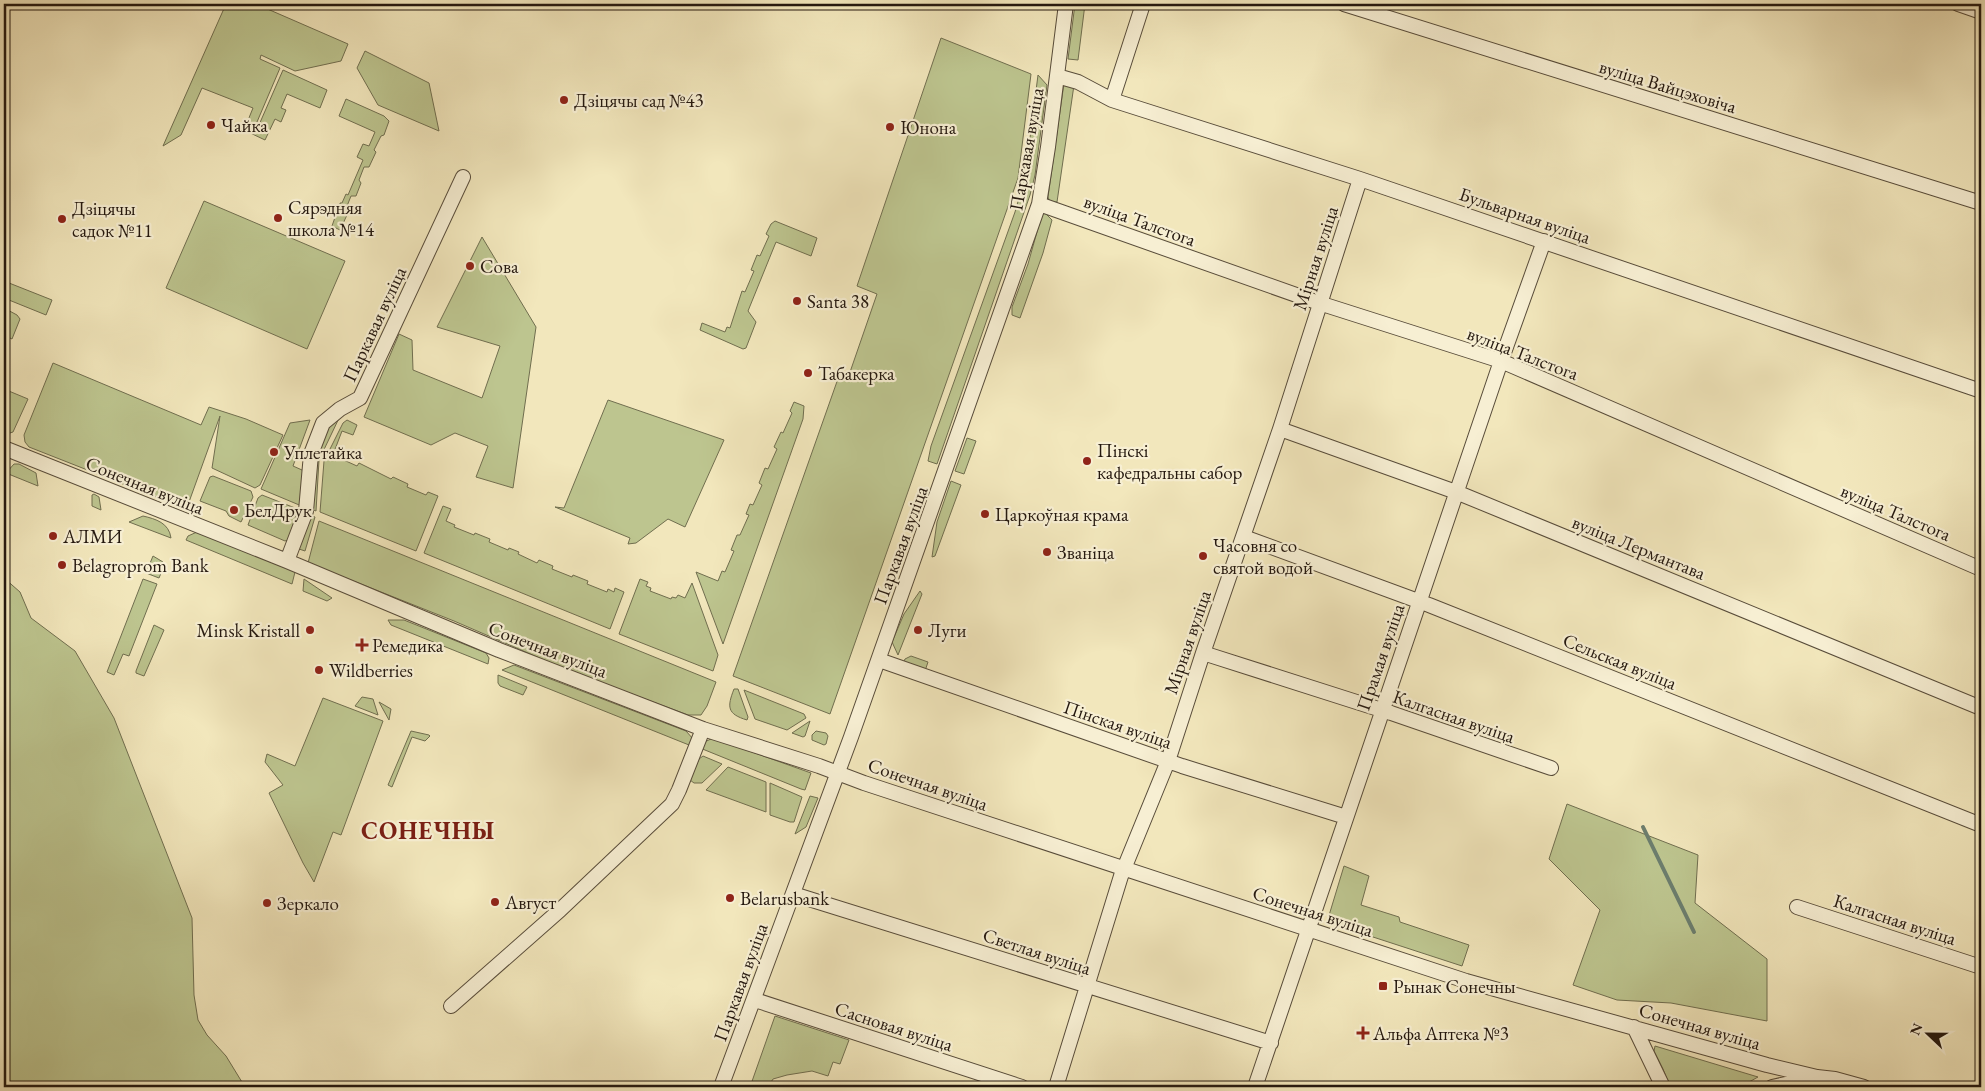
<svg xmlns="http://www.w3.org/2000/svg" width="1985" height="1091" font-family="'EB Garamond',serif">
	<rect width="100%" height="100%" fill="#f2e7bc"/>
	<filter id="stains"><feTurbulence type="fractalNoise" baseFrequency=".004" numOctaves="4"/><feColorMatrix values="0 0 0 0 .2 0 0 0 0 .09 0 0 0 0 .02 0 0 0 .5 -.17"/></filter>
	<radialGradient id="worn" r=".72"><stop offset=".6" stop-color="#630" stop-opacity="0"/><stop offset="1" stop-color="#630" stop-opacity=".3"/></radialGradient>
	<!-- green -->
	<path fill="#bdc58f" stroke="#706e4f" d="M226 4H256L348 44 341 61 295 71 261 55 260 59 280 68 254 129 255 134 283 70 327 90 320 108 287 94 281 108 286 110 281 122 275 119 265 140 244 130 253 108 202 88 181 135 163 146Z
		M1075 4H1085L1078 60 1068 59Z
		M941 38 1031 74 1018 178 830 714 733 676 840 373 849 375 877 294 857 286Z
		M365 51 429 83 439 131 378 105 357 68Z
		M1038 75 1047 85 1035 175 1030 195 937 464 928 461 931 446 1015 212 1025 177Z
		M1064 83 1074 85 1057 202H1050L1048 197Z
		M346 99 384 116 389 121 384 135 381 136 374 150 376 152 369 167H364L359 180 361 183 356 196H351L345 211 347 215 340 230 332 226 340 203H342L346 194 348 195 363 160 357 157 363 144 369 146 375 132 339 116Z
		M204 201 345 261 307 349 166 288Z
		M1045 213 1052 220 1043 253 1020 318 1012 315V307L1028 264 1042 214Z
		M775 221 817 238 811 256 776 242 748 311 756 322 746 348 743 349 700 330 702 323 725 332 727 327 730 328 742 291 745 292 754 271 751 270 757 255 760 256 769 236 766 234 771 224Z
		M482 237 536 327 513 488 476 477 488 446 455 433 431 445 364 417 399 334 412 340 413 370 482 398 500 346 437 327Z
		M4 281 52 300 46 315 4 298Z
		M4 308 17 315 20 319 12 339 10 338 9 341 4 339Z
		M53 363 201 425 209 407 246 419 283 435 260 485 255 488 212 468 220 416 189 502H174L156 497 29 447 25 442 24 435Z
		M4 389 28 399 13 432 4 435Z
		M608 400 724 440 685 527 668 519 636 543 628 544 630 538 555 507 564 508Z
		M794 402 804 406 803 419 723 644 696 572 718 581 722 571 725 572 734 551 731 550 737 535H740L749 515 746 514 750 504 753 505 762 485 759 483 765 468 768 469 777 449 774 447 781 432 783 433 792 413 790 411Z
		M341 414 319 460 316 511 311 509C314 471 311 442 341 414Z
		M310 420 293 466 302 470 305 474 304 507 261 489 290 423Z
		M347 420 357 425 353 435 342 431 334 452 338 455 337 457 357 466 359 463 391 479 393 477 408 484 407 487 426 495 428 492 438 496 416 551 320 512 324 461 343 423Z
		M967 438 976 441 964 474 955 471Z
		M14 464H19L36 473 38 486 6 473Z
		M213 476 251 491 253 497 241 522 229 516 226 511 200 501 210 477Z
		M951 481 961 485 935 556 932 557 937 522Z
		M94 494 99 497 101 510 92 506V495Z
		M262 495 295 508 298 511 288 540 285 541 248 525 258 498Z
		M443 506 451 509 446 521 455 525 454 527 474 535 475 533 490 539 489 542 508 550 509 548 519 552 518 554 537 563 539 560 553 566 552 569 572 577 573 575 588 581 587 584 607 592 608 589 614 592 615 588 624 592 610 629 424 553Z
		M309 515 315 517 305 551 296 548Z
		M143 516C156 519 169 523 171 538L129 522Z
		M319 521 716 682 707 706 701 715H688L565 669 454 621 308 563Z
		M197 532 295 572 292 584 186 540 188 536Z
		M153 556 163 562 164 566 159 578 146 573Z
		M4 578 20 592 31 618 75 651 114 718 192 918 194 995 198 1020 207 1035 226 1056 245 1087H4Z
		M143 579 157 584 129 656 123 654 114 675 107 672Z
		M304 579 332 598 327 601 303 591Z
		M640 579 648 582 646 586 651 588 650 591 671 599 672 597 676 598 678 595 685 598 692 583 718 655 713 671 619 634Z
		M920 591 922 594 898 655 892 642 904 614Z
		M388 620H404L486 653 489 658 488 664 391 625Z
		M154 625 164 630 144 676 136 673V671Z
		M911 656 928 662 925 671 907 664 904 661 905 659Z
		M514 665 686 731 694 740V747L502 670Z
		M498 675 527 687 523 695 500 686 498 683Z
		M734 689H738L748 717 747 720C727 714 727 707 734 689Z
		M744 690 804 714 806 718 787 730 755 719Z
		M362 697 373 699 378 715 355 706Z
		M323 698 383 721 341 835 333 832 314 882 303 863 269 793 283 785 265 762 267 754 295 766Z
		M379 702 391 709 389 720Z
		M810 721 805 736 803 737 792 733Z
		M411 731 429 735 430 736 425 741 412 737 392 787 388 785Z
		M816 731 826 733 828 736 826 744 824 745 812 740V735Z
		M711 739H716L811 773 805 790 801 789 700 748 702 743Z
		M703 756 722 764 702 783H694L690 780 699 759Z
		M728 767 766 782V812L706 790Z
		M770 783 802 797 794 822H790L770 815Z
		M810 796 818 798 806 827 795 834Z
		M1567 804 1698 855 1695 903 1767 959V1021L1671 1003 1617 1000 1573 985 1600 910 1549 859Z
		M1344 866 1369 876 1361 905 1399 917 1400 922 1469 945 1462 966 1327 922Z
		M775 1016 849 1040 840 1064 833 1062 828 1076 812 1071 787 1075 773 1079 768 1087H750Z
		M1655 1046 1758 1077 1740 1087H1670L1663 1069 1654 1051Z"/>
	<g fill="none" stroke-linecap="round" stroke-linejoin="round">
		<!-- stream -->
		<path stroke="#6c7d6d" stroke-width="4" d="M1643 827 1694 932"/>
		<defs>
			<path id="minor" d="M1344 4 1981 203
				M1958 4 1981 12
				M1057 76 1078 82 1112 100 1360 179 1981 391
				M1112 100 1143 4
				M1039 204 1319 303 1501 361 1981 569
				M1280 429 1456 492 1981 708
				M4 448 287 561 499 650 703 729 819 766 864 783 1466 981 1767 1065 1817 1077 1835 1079 1864 1087
				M1244 537 1429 605 1981 825
				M287 561 306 511 311 454 323 423 340 409 360 398 463 177
				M1203 653 1391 713 1551 768
				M879 660 1182 766 1346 817
				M793 894 1271 1043
				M1797 907 1981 967
				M755 1000 1022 1087
				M451 1006 560 910 672 804 679 790 703 729
				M1634 1027 1663 1087
				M721 1087 851 737 1039 204 1048 147 1066 4
				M1056 1087 1121 876 1168 761 1203 653 1280 429 1360 179
				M1255 1087 1501 361 1544 241
				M1772 1087 1814 1078"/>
		</defs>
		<!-- minor casing -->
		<use href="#minor" stroke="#584c3a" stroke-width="16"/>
		<!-- minor -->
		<use href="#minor" stroke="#f7efd3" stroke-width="14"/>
	</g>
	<!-- markers -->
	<g fill="#8f2418" stroke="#f7efd3" stroke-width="2">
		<circle cx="564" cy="100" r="5"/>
		<circle cx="211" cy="125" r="5"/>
		<circle cx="890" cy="127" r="5"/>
		<circle cx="278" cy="218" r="5"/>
		<circle cx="62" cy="219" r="5"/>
		<circle cx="470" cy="266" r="5"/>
		<circle cx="797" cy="301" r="5"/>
		<circle cx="808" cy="373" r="5"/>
		<circle cx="274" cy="452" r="5"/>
		<circle cx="1087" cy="461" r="5"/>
		<circle cx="234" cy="510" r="5"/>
		<circle cx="985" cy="514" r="5"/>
		<circle cx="53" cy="536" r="5"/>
		<circle cx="1047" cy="552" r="5"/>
		<circle cx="1203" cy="556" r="5"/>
		<circle cx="62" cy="565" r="5"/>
		<circle cx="310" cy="630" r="5"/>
		<circle cx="918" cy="630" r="5"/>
		<path d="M359.5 637.5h5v5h5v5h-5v5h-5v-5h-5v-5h5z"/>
		<circle cx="319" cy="670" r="5"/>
		<circle cx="730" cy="898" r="5"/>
		<circle cx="495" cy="902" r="5"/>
		<circle cx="267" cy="903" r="5"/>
		<rect x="1378" y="981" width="10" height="10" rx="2.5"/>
		<path d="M1360.5 1025.5h5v5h5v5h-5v5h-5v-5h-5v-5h5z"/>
	</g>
	<g text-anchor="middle" stroke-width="4.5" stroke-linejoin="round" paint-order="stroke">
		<!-- street labels -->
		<g font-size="19" fill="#24180f" stroke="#f7efd3">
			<text transform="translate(1668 86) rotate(17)" y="7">вуліца Вайцэховіча</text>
			<text transform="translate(1026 149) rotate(-80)" y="7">Паркавая вуліца</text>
			<text transform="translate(1525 215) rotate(19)" y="7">Бульварная вуліца</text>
			<text transform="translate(1140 220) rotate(20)" y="7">вуліца Талстога</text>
			<text transform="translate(1315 258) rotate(-72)" y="7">Мірная вуліца</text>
			<text transform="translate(374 324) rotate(-65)" y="7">Паркавая вуліца</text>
			<text transform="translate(1523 353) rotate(21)" y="7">вуліца Талстога</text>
			<text transform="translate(145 485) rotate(22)" y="7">Сонечная вуліца</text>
			<text transform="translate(1896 512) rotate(23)" y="7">вуліца Талстога</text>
			<text transform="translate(900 545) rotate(-70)" y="7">Паркавая вуліца</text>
			<text transform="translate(1639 547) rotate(22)" y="7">вуліца Лермантава</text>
			<text transform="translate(1187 642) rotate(-71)" y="7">Мірная вуліца</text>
			<text transform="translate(548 649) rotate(21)" y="7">Сонечная вуліца</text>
			<text transform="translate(1380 657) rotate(-71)" y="7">Прамая вуліца</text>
			<text transform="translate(1620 661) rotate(22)" y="7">Сельская вуліца</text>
			<text transform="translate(1454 716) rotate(19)" y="7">Калгасная вуліца</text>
			<text transform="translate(1118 724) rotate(19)" y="7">Пінская вуліца</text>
			<text transform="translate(928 784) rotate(19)" y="7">Сонечная вуліца</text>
			<text transform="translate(1313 911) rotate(18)" y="7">Сонечная вуліца</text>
			<text transform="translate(1895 919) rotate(18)" y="7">Калгасная вуліца</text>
			<text transform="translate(1037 951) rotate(18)" y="7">Светлая вуліца</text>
			<text transform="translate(740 982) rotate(-70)" y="7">Паркавая вуліца</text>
			<text transform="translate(894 1026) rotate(18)" y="7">Сасновая вуліца</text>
			<text transform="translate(1700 1026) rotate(16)" y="7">Сонечная вуліца</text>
		</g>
		<!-- poi labels -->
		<g font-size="19" fill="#24180f" stroke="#f7efd3" text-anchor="start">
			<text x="574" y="107">Дзіцячы сад №43</text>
			<text x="221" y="132">Чайка</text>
			<text x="900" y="134">Юнона</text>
			<text x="288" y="214">Сярэдняя<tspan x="288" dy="22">школа №14</tspan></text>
			<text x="72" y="215">Дзіцячы<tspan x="72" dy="22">садок №11</tspan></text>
			<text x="480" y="273">Сова</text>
			<text x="807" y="308">Santa 38</text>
			<text x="818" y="380">Табакерка</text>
			<text x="1097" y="457">Пінскі<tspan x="1097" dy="22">кафедральны сабор</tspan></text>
			<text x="284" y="459">Уплетайка</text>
			<text x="244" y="517">БелДрук</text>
			<text x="995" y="521">Царкоўная крама</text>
			<text x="63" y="543">АЛМИ</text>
			<text x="1213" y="552">Часовня со<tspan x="1213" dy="22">святой водой</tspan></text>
			<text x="1057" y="559">Званіца</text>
			<text x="72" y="572">Belagroprom Bank</text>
			<text x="300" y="637" text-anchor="end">Minsk Kristall</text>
			<text x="928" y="637">Луги</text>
			<text x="372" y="652">Ремедика</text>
			<text x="329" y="677">Wildberries</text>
			<text x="740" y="905">Belarusbank</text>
			<text x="505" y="909">Август</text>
			<text x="277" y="910">Зеркало</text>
			<text x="1393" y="993">Рынак Сонечны</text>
			<text x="1373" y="1040">Альфа Аптека №3</text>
		</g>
		<!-- district labels -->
		<g font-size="24" font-weight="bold" letter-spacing="1" fill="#7a1f14" stroke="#f7efd3">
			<text x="428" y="839">СОНЕЧНЫ</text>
		</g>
	</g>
	<!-- margin -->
	<rect width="1985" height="1091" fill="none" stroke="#f2e7bc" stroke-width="20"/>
	<rect x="5" y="5" width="1975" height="1081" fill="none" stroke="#24180f" stroke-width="2.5"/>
	<rect x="10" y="10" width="1965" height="1071" fill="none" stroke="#24180f"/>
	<!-- north arrow -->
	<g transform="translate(1928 1034) rotate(292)" stroke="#f7efd3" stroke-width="4" paint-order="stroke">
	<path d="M0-4L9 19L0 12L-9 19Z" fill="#24180f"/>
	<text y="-8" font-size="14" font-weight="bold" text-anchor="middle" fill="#24180f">N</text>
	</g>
	<rect width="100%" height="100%" filter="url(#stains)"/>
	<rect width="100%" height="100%" fill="url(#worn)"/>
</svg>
